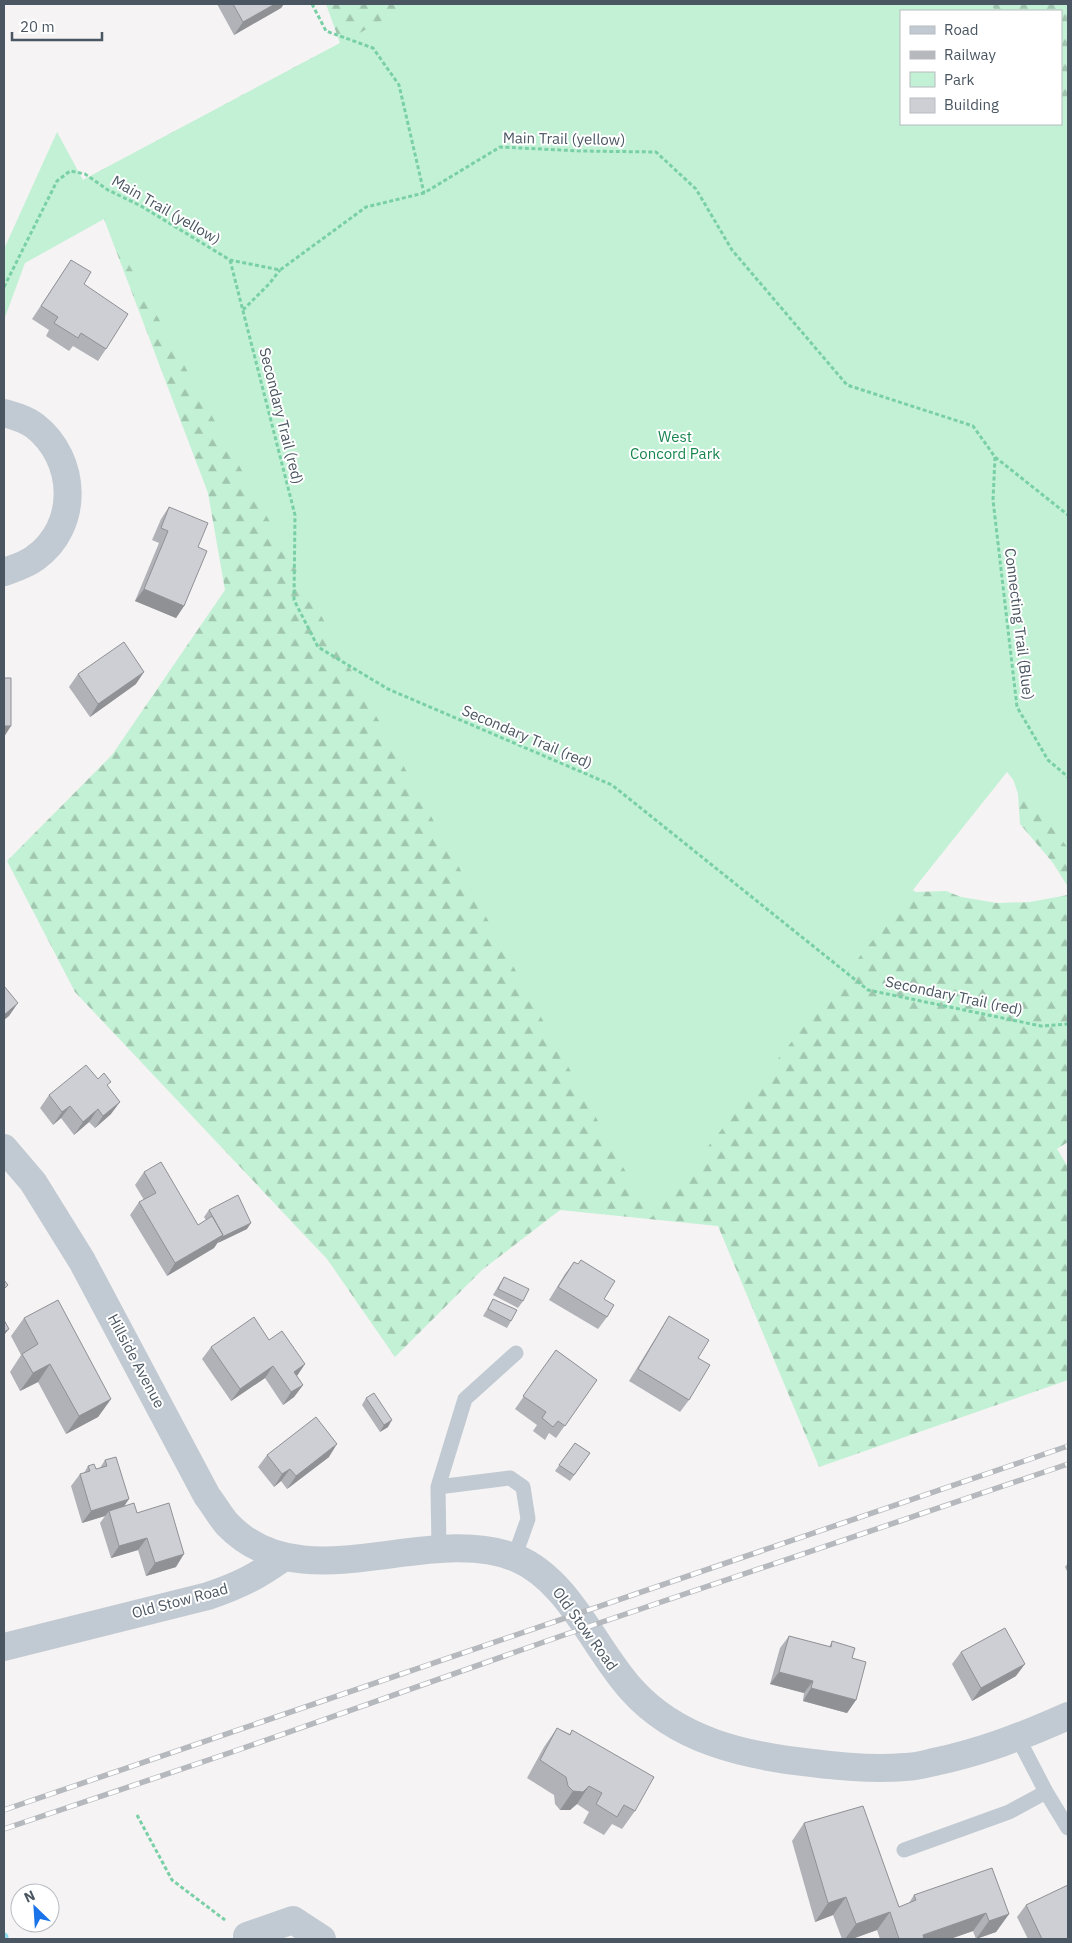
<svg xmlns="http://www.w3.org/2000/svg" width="1072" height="1943" font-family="'IBM Plex Sans',sans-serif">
	<defs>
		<pattern id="forest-firs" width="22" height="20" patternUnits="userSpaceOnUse" patternTransform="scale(1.25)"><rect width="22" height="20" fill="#c3f1d5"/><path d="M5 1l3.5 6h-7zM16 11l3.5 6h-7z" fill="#a0c6b0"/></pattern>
	</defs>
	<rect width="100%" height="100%" fill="#f5f3f3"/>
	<!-- forest -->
	<path fill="url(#forest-firs)" fill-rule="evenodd" d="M326 4H1068V887L1053 863 1020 824 1018 794 1004 751 887 875 916 892 946 891 961 897 997 903 1030 902 1068 895V1142L1057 1149 1068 1167V1380L819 1467 718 1226 560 1210 482 1270 395 1357 327 1259 75 992 7 861 112 755 225 590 208 493 104 219 83 180 340 43ZM901 11H1061V124H901Z"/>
	<!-- park -->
	<path fill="#c3f1d5" d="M414 4H990L996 11H901V124H1061V103L1068 114V848L1007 772 651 1218 104 219 25 263 4 320V249L57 132 83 180Z"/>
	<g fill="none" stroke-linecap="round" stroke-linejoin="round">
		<!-- stream -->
		<path stroke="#90daee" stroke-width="9" d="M4 1937V1939"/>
		<!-- path -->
		<path stroke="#7ad0a6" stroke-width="3" stroke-dasharray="4 2.5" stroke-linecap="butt" d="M312 4 326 31 373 48 399 85 424 193
			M230 260 295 515 294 600 318 647 388 689 612 785 868 990 1041 1026 1068 1024
			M4 287 57 181 70 171 85 174 108 190 141 206 230 260 280 270 366 207 424 193 500 147 581 151 656 152 696 189 732 250 847 385 973 426 995 457 1068 515
			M243 310 269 284 280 270
			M995 457 993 500 1017 707 1048 760 1068 777
			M137 1815 172 1880 225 1920"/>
		<!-- lane -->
		<path stroke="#c1cad2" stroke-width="15" d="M438 1487 510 1478 523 1487 528 1519 514 1558
			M439 1549 438 1487 465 1399 516 1353
			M1018 1738 1046 1792 1068 1828
			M904 1850 1009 1812 1046 1792"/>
		<!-- street -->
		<path stroke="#c1cad2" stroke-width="28" d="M4 413C15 416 26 419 35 426 77 459 80 526 35 558 26 565 15 568 4 572
			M4 1148 33 1182 82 1261 207 1496C214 1505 220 1516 227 1524 303 1604 427 1522 516 1558 569 1580 594 1648 631 1689 677 1741 746 1756 812 1763 843 1767 874 1770 905 1767 915 1767 925 1764 934 1762 982 1752 1023 1736 1068 1716
			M4 1647 208 1596C240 1585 256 1577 284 1557
			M248 1939 247 1936 293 1920 322 1939"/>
		<defs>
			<path id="rail" d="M4 1810 1068 1446
				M4 1829 235 1751 561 1636 1068 1464"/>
		</defs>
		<!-- rail casing -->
		<use href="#rail" stroke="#b5b8bd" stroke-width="5.5"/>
		<!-- rail -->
		<use href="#rail" stroke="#fff" stroke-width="4" stroke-dasharray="11" stroke-linecap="butt"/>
	</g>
	<!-- wall -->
	<path fill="#b0b2b7" d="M217 4H284L281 8 234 35Z
		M71 260 84 284 106 349 98 361 73 346 69 351 46 336 49 330 32 319Z
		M169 507 198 547 184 606 176 618 135 601 159 543 152 540 161 519Z
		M78 674 136 684 90 717 69 687Z
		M98 1079 108 1087 111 1114 95 1128 89 1122 74 1135 61 1118 53 1125 40 1108 49 1095Z
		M144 1172 198 1225 206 1220 204 1217 209 1210 247 1229 217 1243 214 1248 167 1276 130 1215 139 1202 144 1200 135 1185Z
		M574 1262 604 1299 607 1317 598 1329 549 1300 565 1274Z
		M504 1277 523 1301 518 1308 493 1295 500 1283Z
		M493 1299 511 1321 507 1328 483 1316Z
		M669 1316 698 1358 689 1400 680 1412 629 1381Z
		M24 1318 111 1399 98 1417 66 1434 38 1382 20 1391 10 1372 21 1355 11 1336Z
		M269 1340 305 1364 297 1376 303 1385 294 1397 283 1405 265 1378 231 1401 202 1359 211 1347Z
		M556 1350 597 1380 556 1438 549 1433 545 1440 533 1431 537 1425 515 1409Z
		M366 1398 388 1427 380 1432 362 1405Z
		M575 1443 590 1453 570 1481 555 1471Z
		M267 1455 329 1457 287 1489 281 1481 274 1487 258 1467Z
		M105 1460 125 1506 137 1513 176 1567 146 1576 138 1550 111 1558 100 1523 105 1516 82 1523 71 1486 80 1474 84 1473 88 1466 96 1469 100 1468Z
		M1068 1563V1573L1065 1567Z
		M789 1636 829 1647 832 1641 852 1658 856 1700 847 1713 803 1701 804 1693 770 1684 780 1648Z
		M961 1652 1016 1676 972 1701 952 1664Z
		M557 1728 570 1734 572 1730 635 1811 622 1829 612 1824 604 1835 583 1823 589 1812 577 1804 570 1810H560L555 1804 554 1795 527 1778 544 1747Z
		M804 1823 899 1907 909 1903 914 1895 1009 1914 996 1932 976 1939 973 1931 950 1939H880L877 1930 852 1939H842L833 1915 815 1922 792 1841Z
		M1026 1905 1068 1939H1028L1017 1917Z"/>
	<!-- shaded-wall -->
	<path fill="#909195" d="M275 4H284L281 8 234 35 243 22Z
		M144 589 184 606 176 618 135 601Z
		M144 672 136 684 90 717 98 704Z
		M4 726H11L4 737Z
		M18 1003 9 1016 4 1020V1015Z
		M120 1102 111 1114 95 1128 103 1116Z
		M70 1106 61 1118 53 1125 62 1112Z
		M98 1109 89 1122 74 1135 83 1122Z
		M251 1223 247 1229 218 1243 222 1237Z
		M223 1235 214 1248 167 1276 175 1263Z
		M9 1329 4 1335V1336V1332Z
		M50 1364 38 1382 20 1391 33 1373Z
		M305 1364 296 1377 285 1384 294 1372Z
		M273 1366 265 1378 231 1401 240 1389Z
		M303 1385 294 1397 283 1405 291 1392Z
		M111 1399 98 1417 66 1434 79 1416Z
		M392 1420 388 1427 380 1432 384 1425Z
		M337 1444 329 1457 287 1489 296 1476Z
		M290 1469 281 1481 274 1487 282 1474Z
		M129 1499 121 1511H109L105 1516 82 1523 91 1511Z
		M147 1538 138 1550 111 1558 119 1546Z
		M184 1554 176 1567 146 1576 155 1563Z
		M1025 1664 1016 1676 972 1701 981 1688Z
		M779 1672 813 1681 804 1693 770 1684Z
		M811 1688 856 1700 847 1713 803 1701Z
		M589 1786 577 1804 570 1810H560L573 1791Z
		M846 1897 833 1915 815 1922 828 1903Z
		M890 1912 877 1930 852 1939H845L856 1924Z
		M986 1913 973 1931 950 1939H920L923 1935Z
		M1009 1914 996 1932 976 1939 989 1921Z"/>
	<!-- building -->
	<path fill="#cdcfd5" stroke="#909195" d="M233 4H275L243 22Z
		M71 260 91 272 84 284 128 314 106 349 81 333 78 338 54 323 58 317 41 306Z
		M169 507 208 523 198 547 207 551 184 606 144 589 168 531 161 528Z
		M124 642 144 672 98 704 78 674Z
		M4 678H11V726H4Z
		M4 986 18 1003 4 1015Z
		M86 1065 98 1079 104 1073 111 1082 107 1085 120 1102 103 1116 98 1109 83 1122 70 1106 62 1112 49 1095Z
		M161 1162 198 1225 212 1216 223 1235 175 1263 139 1202 156 1193 144 1172Z
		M238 1195 251 1223 222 1237 223 1235 209 1210Z
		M581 1260 615 1281 604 1299 614 1305 607 1317 558 1287 574 1262 578 1264Z
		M504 1277 529 1289 523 1301 498 1289Z
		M4 1280 8 1285 4 1289Z
		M493 1299 517 1310 511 1321 488 1309Z
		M58 1300 111 1399 79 1416 50 1364 33 1373 22 1354 38 1344 24 1318Z
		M669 1316 709 1340 698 1358 710 1365 689 1400 638 1369Z
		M254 1317 269 1340 282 1331 305 1364 294 1372 303 1385 291 1392 273 1366 240 1389 211 1347Z
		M4 1320 9 1329 4 1332Z
		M556 1350 597 1380 565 1426 558 1421 553 1427 542 1418 546 1412 523 1396Z
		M374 1393 392 1420 384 1425 366 1398Z
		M316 1417 337 1444 296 1476 290 1469 282 1474 267 1455Z
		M575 1443 590 1453 574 1475 559 1465Z
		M116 1457 129 1499 91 1511 80 1474 90 1471 88 1466 94 1464 96 1469 107 1466 105 1460Z
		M134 1503 137 1513 169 1503 184 1554 155 1563 147 1538 119 1546 109 1511Z
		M1005 1628 1025 1664 981 1688 961 1652Z
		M789 1636 831 1647 832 1641 855 1648 852 1658 866 1662 856 1700 811 1688 813 1681 779 1672Z
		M557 1728 570 1735 572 1730 654 1777 635 1811 624 1805 617 1817 596 1804 602 1793 589 1786 583 1792 573 1791 568 1786 566 1777 540 1760Z
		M863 1806 899 1907 916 1900 914 1895 992 1868 1009 1914 989 1921 986 1913 923 1935 924 1939H899L890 1912 856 1924 846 1897 828 1903 804 1823Z
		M1068 1885V1939H1042L1026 1905Z"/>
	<g text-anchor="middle" stroke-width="4" stroke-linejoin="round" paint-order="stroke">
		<!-- street labels -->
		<g font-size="15" fill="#4a5661" stroke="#fff">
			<text transform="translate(564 139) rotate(1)" y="5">Main Trail (yellow)</text>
			<text transform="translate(166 210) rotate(30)" y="5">Main Trail (yellow)</text>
			<text transform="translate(281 416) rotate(76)" y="5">Secondary Trail (red)</text>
			<text transform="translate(1019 624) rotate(83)" y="5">Connecting Trail (Blue)</text>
			<text transform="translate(527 737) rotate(23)" y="5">Secondary Trail (red)</text>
			<text transform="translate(954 996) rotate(12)" y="5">Secondary Trail (red)</text>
			<text transform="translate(136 1361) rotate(62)" y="5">Hillside Avenue</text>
			<text transform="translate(180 1601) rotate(-15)" y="5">Old Stow Road</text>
			<text transform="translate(585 1629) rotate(54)" y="5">Old Stow Road</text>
		</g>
		<!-- park labels -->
		<g font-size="15" fill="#17864f" stroke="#fff">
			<text x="675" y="442">West<tspan x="675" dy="17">Concord Park</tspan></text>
		</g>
	</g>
	<!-- border -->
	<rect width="1072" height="1943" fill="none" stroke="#4a5661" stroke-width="10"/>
	<!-- legend -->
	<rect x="900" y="10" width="162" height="115" fill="#ffffff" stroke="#b7bbc0"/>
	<rect x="910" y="26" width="25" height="8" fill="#c1cad2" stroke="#b7bbc0"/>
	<text x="944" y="35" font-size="15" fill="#4a5661">Road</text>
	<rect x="910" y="51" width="25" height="8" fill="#b5b8bd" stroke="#b7bbc0"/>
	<text x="944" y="60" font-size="15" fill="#4a5661">Railway</text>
	<rect x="910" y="72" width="25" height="15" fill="#c3f1d5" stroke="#b7bbc0"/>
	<text x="944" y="85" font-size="15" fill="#4a5661">Park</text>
	<rect x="910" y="98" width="25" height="15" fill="#cdcfd5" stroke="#b7bbc0"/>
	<text x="944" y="110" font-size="15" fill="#4a5661">Building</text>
	<!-- north arrow -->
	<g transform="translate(35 1908) rotate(335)"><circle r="24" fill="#ffffff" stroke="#b7bbc0"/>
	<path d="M0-4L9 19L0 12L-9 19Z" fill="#1a73e8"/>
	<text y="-8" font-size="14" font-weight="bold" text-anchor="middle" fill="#4a5661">N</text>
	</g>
	<!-- scale -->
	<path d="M12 32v8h90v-8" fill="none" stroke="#4a5661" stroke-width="2.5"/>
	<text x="20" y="32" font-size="15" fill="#4a5661" stroke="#ffffff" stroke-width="4" paint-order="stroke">20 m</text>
</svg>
